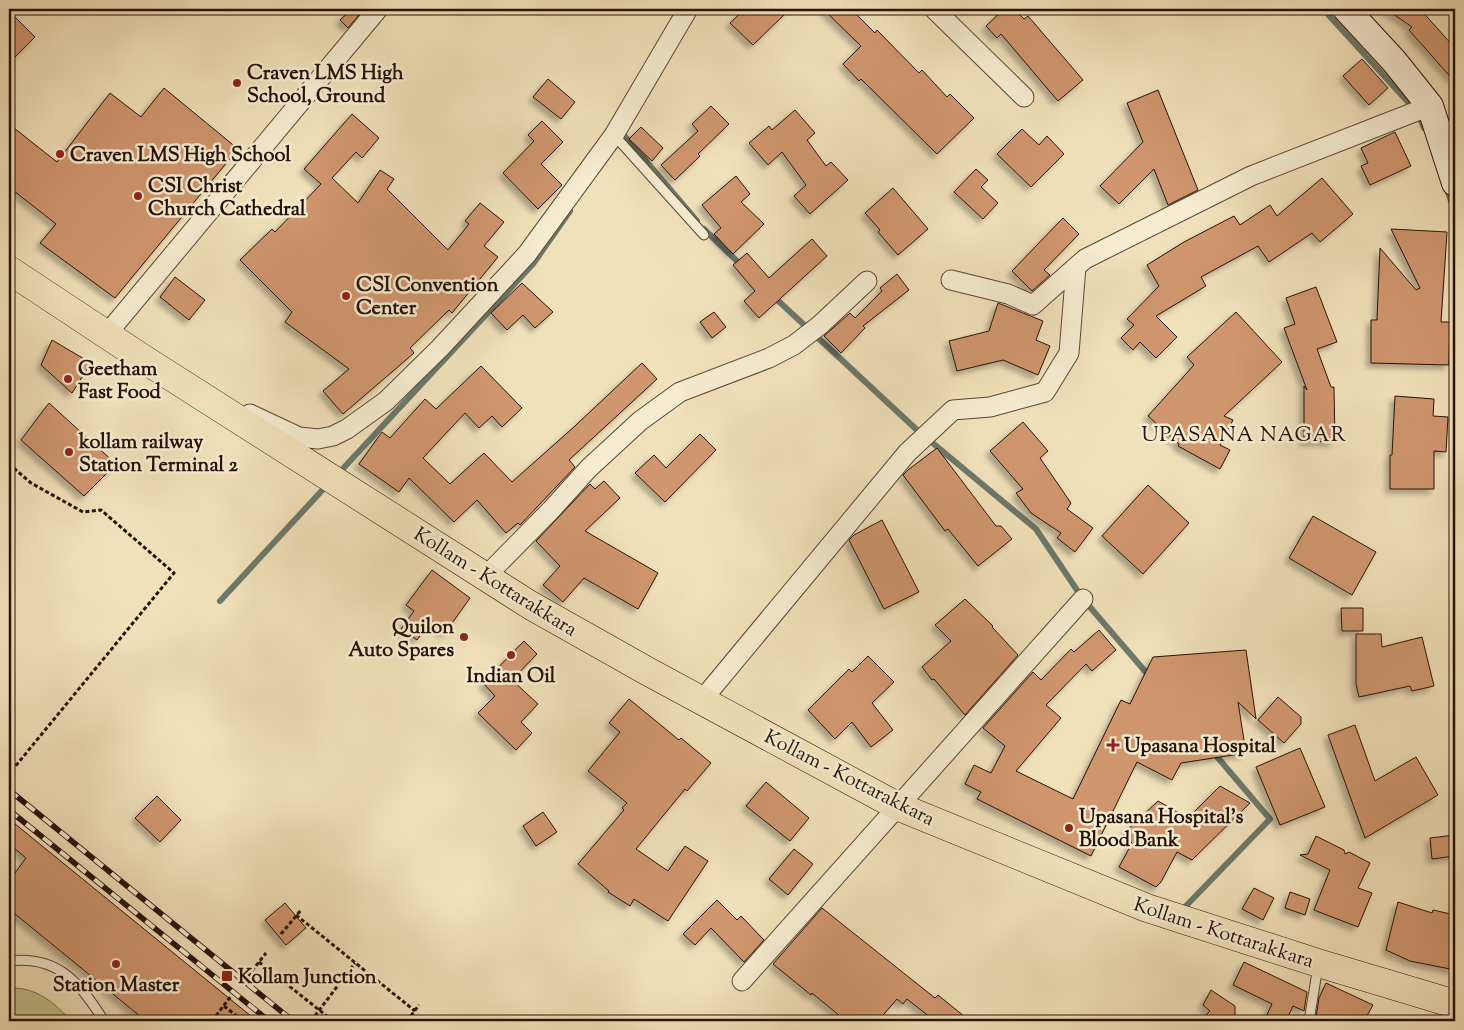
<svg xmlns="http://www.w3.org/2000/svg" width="1464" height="1030" font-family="'Sorts Mill Goudy',serif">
	<defs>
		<filter id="shadow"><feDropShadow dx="-4.5" dy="4.5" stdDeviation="2.5" flood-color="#0004"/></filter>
	</defs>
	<rect width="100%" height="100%" fill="#f1e1ba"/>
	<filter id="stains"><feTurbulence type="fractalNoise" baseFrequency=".004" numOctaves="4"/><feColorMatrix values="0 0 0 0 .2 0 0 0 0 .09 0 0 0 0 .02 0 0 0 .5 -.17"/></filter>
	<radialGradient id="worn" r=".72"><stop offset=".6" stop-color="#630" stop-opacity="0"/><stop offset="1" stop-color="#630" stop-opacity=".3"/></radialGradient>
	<!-- green -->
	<path fill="#c2c18b" stroke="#746a46" d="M10 988C36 987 55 1003 71 1021H9V989Z"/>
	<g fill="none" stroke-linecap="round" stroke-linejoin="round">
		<!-- stream -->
		<path stroke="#6c796b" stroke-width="6" d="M1323 9 1418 113 1424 128
			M624 130 622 133 697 221
			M1446 187 1455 212
			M704 229 743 267
			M772 295 917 430 1036 529 1083 599 1150 677
			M337 475 533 264 570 211
			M220 601 328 484
			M1184 908 1270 819 1213 752"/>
	</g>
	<!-- building -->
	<path fill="#d0966e" stroke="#261202" filter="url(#shadow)" d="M352 9H364L348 28 340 20Z
		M745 9H790L753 45 730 23Z
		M823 9H851L875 33 877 30 919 73 922 70 947 97 950 94 974 118 937 154 861 79 859 81 843 64 861 46Z
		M1004 9H1014L1024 19 1028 16 1083 80 1058 101 1001 34 997 38 986 26Z
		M1386 9H1420L1455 48V82L1409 30 1412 27Z
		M9 11 35 37 9 63Z
		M1362 59 1388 88 1369 105 1343 76Z
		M548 79 575 102 561 119 533 97Z
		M164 88 238 149 115 298 40 243 56 224 9 187V124L57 162 110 93 141 117Z
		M1158 90 1198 190 1168 205 1154 169 1119 204 1100 186 1143 142 1127 103Z
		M711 106 729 124 698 154 700 156 675 180 661 165 698 131 692 124Z
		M795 110 815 133 807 140 826 166 831 162 848 180 810 214 794 196 806 185 782 152 768 165 749 143 769 126 772 130Z
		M352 114 379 138 362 158 356 152 332 178 358 203 380 170 394 179 387 189 448 250 469 224 465 221 480 203 504 222 484 246 498 257 452 313 449 310 410 348 414 353 343 414 323 391 349 369 285 322 292 312 240 260 272 229 275 232 321 184 304 169Z
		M542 121 563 142 541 164 562 185 538 209 503 173 534 141 528 135Z
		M641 127 663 148 652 161 629 139Z
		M1022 129 1039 145 1047 136 1064 154 1031 187 997 154Z
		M1395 132 1411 166 1370 185 1361 166 1368 163 1361 148Z
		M976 169 988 180 981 187 998 203 983 219 954 192Z
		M736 176 750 194 741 202 764 224 733 254 714 234 721 228 702 205Z
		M1322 178 1353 214 1320 242 1312 233 1269 262 1258 246 1201 277 1206 286 1156 316 1177 337 1156 358 1140 342 1133 350 1121 338 1134 325 1127 319 1159 286 1147 265 1184 242 1234 216 1240 225 1270 205 1277 216Z
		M893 188 928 229 898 255 878 232 880 230 865 213Z
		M1063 218 1079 234 1044 270 1050 275 1032 291 1012 271Z
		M1391 229 1447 232 1441 322H1450L1449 365 1371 363V320H1377L1380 248 1416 290 1420 288Z
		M812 239 827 256 759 318 744 301 755 291 733 265 747 253 769 278Z
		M897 274 909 290 863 326 865 328 841 353 824 336 850 313 855 318 882 291 880 288Z
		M175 277 205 300 189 320 160 297Z
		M522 283 553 312 535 328 523 315 507 330 491 313Z
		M1316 287 1337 342 1317 349 1331 387H1334L1335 442 1304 441V386L1307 390 1284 328 1295 324 1286 298Z
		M998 303 1043 321 1036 340 1050 346 1038 375 1003 360 957 371 949 341 989 331Z
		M714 312 726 327 712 338 700 322Z
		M1236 312 1282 362 1224 416 1233 420 1220 445 1230 450 1220 469 1178 446 1179 444 1148 416 1194 365 1187 357Z
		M52 340 91 363 72 393 41 365Z
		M642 363 657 379 569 460 575 467 520 525 518 523 506 533 477 500 454 522 409 478 399 492 359 464 382 432 390 438 425 399 436 409 481 366 522 408 502 427 492 416 479 428 465 413 423 458 450 484 484 453 512 482 575 426Z
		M1395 396 1434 399 1433 416 1448 417 1446 452 1434 451V489H1390V455H1392Z
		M49 403 116 464 84 496 21 440Z
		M1023 422 1048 451 1040 458 1071 503 1067 509 1093 528 1075 552 1057 538 1061 533 1031 513 1016 493 1023 489 990 451Z
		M700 434 716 450 665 502 635 473 654 455 666 468Z
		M937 448 996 526H1001L1012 539 978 566 948 529 945 531 903 475 908 470Z
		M604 481 620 498 585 531 658 573 638 609 584 578 563 602 543 585 560 566 536 541 590 484 595 489Z
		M1148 485 1189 523 1143 574 1102 536Z
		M1313 516 1376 552 1352 595 1289 558Z
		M882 520 919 592 884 609 849 540 854 535Z
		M432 570 470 598 445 633 430 622 417 640 401 629 414 611 406 605Z
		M965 599 993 626 992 627 1018 655 965 715 934 679 932 680 922 667 951 641 935 625Z
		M1341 608H1363V631H1342Z
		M1099 630 1116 650 1092 671 1086 664 1046 705 1061 718 1016 771 1073 799 1121 700 1130 704 1153 657 1246 650 1256 719 1238 702 1246 753 1181 763 1172 780 1137 762 1091 856 977 799 981 792 965 784 974 765 991 773 1005 746 983 728 1033 672 1041 680 1071 649 1074 652Z
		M1356 634H1381L1382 647 1422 637 1434 686 1412 691 1410 686 1359 697 1356 684Z
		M524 641 537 654 512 680 538 704 521 722 532 733 516 750 478 713 495 696 483 683Z
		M868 656 894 682 872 703 893 730 871 747 852 722 835 739 808 710 849 669 852 672Z
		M1278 697 1301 717V724L1284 743 1258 720Z
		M629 699 679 740 681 738 711 763 687 791 685 789 636 849 668 871 685 846 708 861 668 921 634 899 630 906 608 892 609 891 578 864 624 810 622 808 627 803 588 771 620 732 609 723Z
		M1355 725 1375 781 1416 757 1438 795 1365 838 1328 735Z
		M1300 748 1325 807 1280 825 1256 767Z
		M766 782 809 818 790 841 746 806Z
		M1220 786 1250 803 1192 860 1177 852 1161 882 1156 887 1119 867 1132 843 1123 834 1158 801 1188 818Z
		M157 796 181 820 160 842 135 818Z
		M543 812 557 832 536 846 523 826Z
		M9 819 257 1021H146L9 909V881L26 858 9 844Z
		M1455 835V856L1432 859 1430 838Z
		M1316 836 1344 850 1345 854 1349 852 1370 863 1358 888 1372 893 1358 927 1314 910 1330 870 1300 855 1308 854Z
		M794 849 813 864 788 895 769 879Z
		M1254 888 1274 898 1263 920 1242 909Z
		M1290 892 1310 899 1305 915 1285 908Z
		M717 900 737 920 741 916 764 940 744 962 711 928 695 945 683 934Z
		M1398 902 1432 913 1433 910 1455 915V970L1410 961 1386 950Z
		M285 903 306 928 286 945 265 920Z
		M822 908 935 998 938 995 970 1021H935L907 999 903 1004 897 999 878 1021H846L812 993 811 995 773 964Z
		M1244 962 1307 992 1304 1011 1293 1006 1286 1021H1264L1272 1004 1233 985Z
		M1326 983 1373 1005 1364 1021H1326L1316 1017 1319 998Z
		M1211 990 1235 1006V1021H1200L1210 1011 1203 1005Z"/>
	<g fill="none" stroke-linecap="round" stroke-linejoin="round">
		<defs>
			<path id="lane" d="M614 135 704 235
				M9 961C58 955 80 983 104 1021
				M1309 1021 1318 966"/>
			<path id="street" d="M934 9 1024 97
				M951 280 1008 294 1033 305 1085 259 1251 176 1430 106
				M106 335 378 9
				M250 414 299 437 318 439 333 436 347 429 386 401 440 348 527 254 614 135 688 9
				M486 576 551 510 589 468 640 421 680 392 769 358 794 345 820 325 867 281
				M702 700 907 453 953 410 990 407 1045 392 1069 353 1076 267
				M742 981 1083 599"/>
			<path id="secondary" d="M1346 9 1394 61 1430 106 1455 183"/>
			<path id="primary" d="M9 270 142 358 530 605 647 671 897 806 1147 908 1318 963 1455 1004"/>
		</defs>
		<!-- lane casing -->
		<use href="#lane" stroke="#594630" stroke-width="11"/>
		<!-- street casing -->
		<use href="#street" stroke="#594630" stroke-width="21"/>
		<!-- secondary casing -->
		<use href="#secondary" stroke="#261202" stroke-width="28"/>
		<!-- primary casing -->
		<use href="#primary" stroke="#261202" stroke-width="29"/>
		<!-- path -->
		<path stroke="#261202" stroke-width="3" stroke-dasharray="4 2.5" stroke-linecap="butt" d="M9 464 31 483 83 512 101 510 174 573 9 774
			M296 915 415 1011
			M281 934 301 910
			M259 962 333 1021
			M248 976 266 953
			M224 1006 243 1021
			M212 1021 231 996
			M311 1021 355 963
			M407 1021 419 1005"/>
		<!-- lane -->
		<use href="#lane" stroke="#f6ecd2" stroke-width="9"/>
		<!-- street -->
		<use href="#street" stroke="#f6ecd2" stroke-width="19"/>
		<!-- secondary -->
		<use href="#secondary" stroke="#f6ecd2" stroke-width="26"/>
		<!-- primary -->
		<use href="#primary" stroke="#f1e1ba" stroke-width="28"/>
		<defs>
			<path id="rail" d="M9 790 293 1021
				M9 810 269 1021"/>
		</defs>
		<!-- rail casing -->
		<use href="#rail" stroke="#261202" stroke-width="5.5"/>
		<!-- rail -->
		<use href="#rail" stroke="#f6ecd2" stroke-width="4" stroke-dasharray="11" stroke-linecap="butt"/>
	</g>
	<!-- markers -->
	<g fill="#8f2418" stroke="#f6ecd2" stroke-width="2">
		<circle cx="237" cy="83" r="5"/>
		<circle cx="60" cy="154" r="5"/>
		<circle cx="138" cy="196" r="5"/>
		<circle cx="346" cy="296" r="5"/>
		<circle cx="68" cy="379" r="5"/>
		<circle cx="69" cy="452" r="5"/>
		<circle cx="464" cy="637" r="5"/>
		<circle cx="511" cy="655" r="5"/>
		<path d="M1110.5 737.5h5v5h5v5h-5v5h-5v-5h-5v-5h5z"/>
		<circle cx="1069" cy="828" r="5"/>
		<circle cx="116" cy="964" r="5"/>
		<rect x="221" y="970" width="12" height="12" rx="2.5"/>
	</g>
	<g text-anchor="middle" stroke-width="5" stroke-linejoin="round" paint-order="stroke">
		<!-- poi labels -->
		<g font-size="20" font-weight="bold" fill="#261202" stroke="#f6ecd2" text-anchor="start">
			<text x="247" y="79">Craven LMS High<tspan x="247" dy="23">School, Ground</tspan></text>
			<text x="70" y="161">Craven LMS High School</text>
			<text x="148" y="192">CSI Christ<tspan x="148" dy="23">Church Cathedral</tspan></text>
			<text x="356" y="291">CSI Convention<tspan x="356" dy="23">Center</tspan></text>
			<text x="78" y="375">Geetham<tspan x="78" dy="23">Fast Food</tspan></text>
			<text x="79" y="448">kollam railway<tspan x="79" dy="23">Station Terminal 2</tspan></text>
			<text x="454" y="633" text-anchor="end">Quilon<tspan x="454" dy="23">Auto Spares</tspan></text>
			<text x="511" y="682" text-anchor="middle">Indian Oil</text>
			<text x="1124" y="752">Upasana Hospital</text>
			<text x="1079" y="823">Upasana Hospital's<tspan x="1079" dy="23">Blood Bank</tspan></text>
			<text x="238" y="983">Kollam Junction</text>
			<text x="116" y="991" text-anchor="middle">Station Master</text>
		</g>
		<!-- street labels -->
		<g font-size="20" fill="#261202" stroke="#f6ecd2">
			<text transform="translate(496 581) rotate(32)" y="7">Kollam - Kottarakkara</text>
			<text transform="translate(850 777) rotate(27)" y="7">Kollam - Kottarakkara</text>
			<text transform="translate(1224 932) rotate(18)" y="7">Kollam - Kottarakkara</text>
		</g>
		<!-- neighbourhood labels -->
		<g font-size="21" letter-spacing="1" fill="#261202" stroke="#f6ecd2">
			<text x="1244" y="441">UPASANA NAGAR</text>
		</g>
	</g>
	<!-- margin -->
	<rect width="1464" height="1030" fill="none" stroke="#f1e1ba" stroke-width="30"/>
	<rect x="10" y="10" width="1444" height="1010" fill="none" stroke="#261202" stroke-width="2.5"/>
	<rect x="15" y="15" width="1434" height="1000" fill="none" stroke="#261202"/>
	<rect width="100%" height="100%" filter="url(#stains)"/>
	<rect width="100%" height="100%" fill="url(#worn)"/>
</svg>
